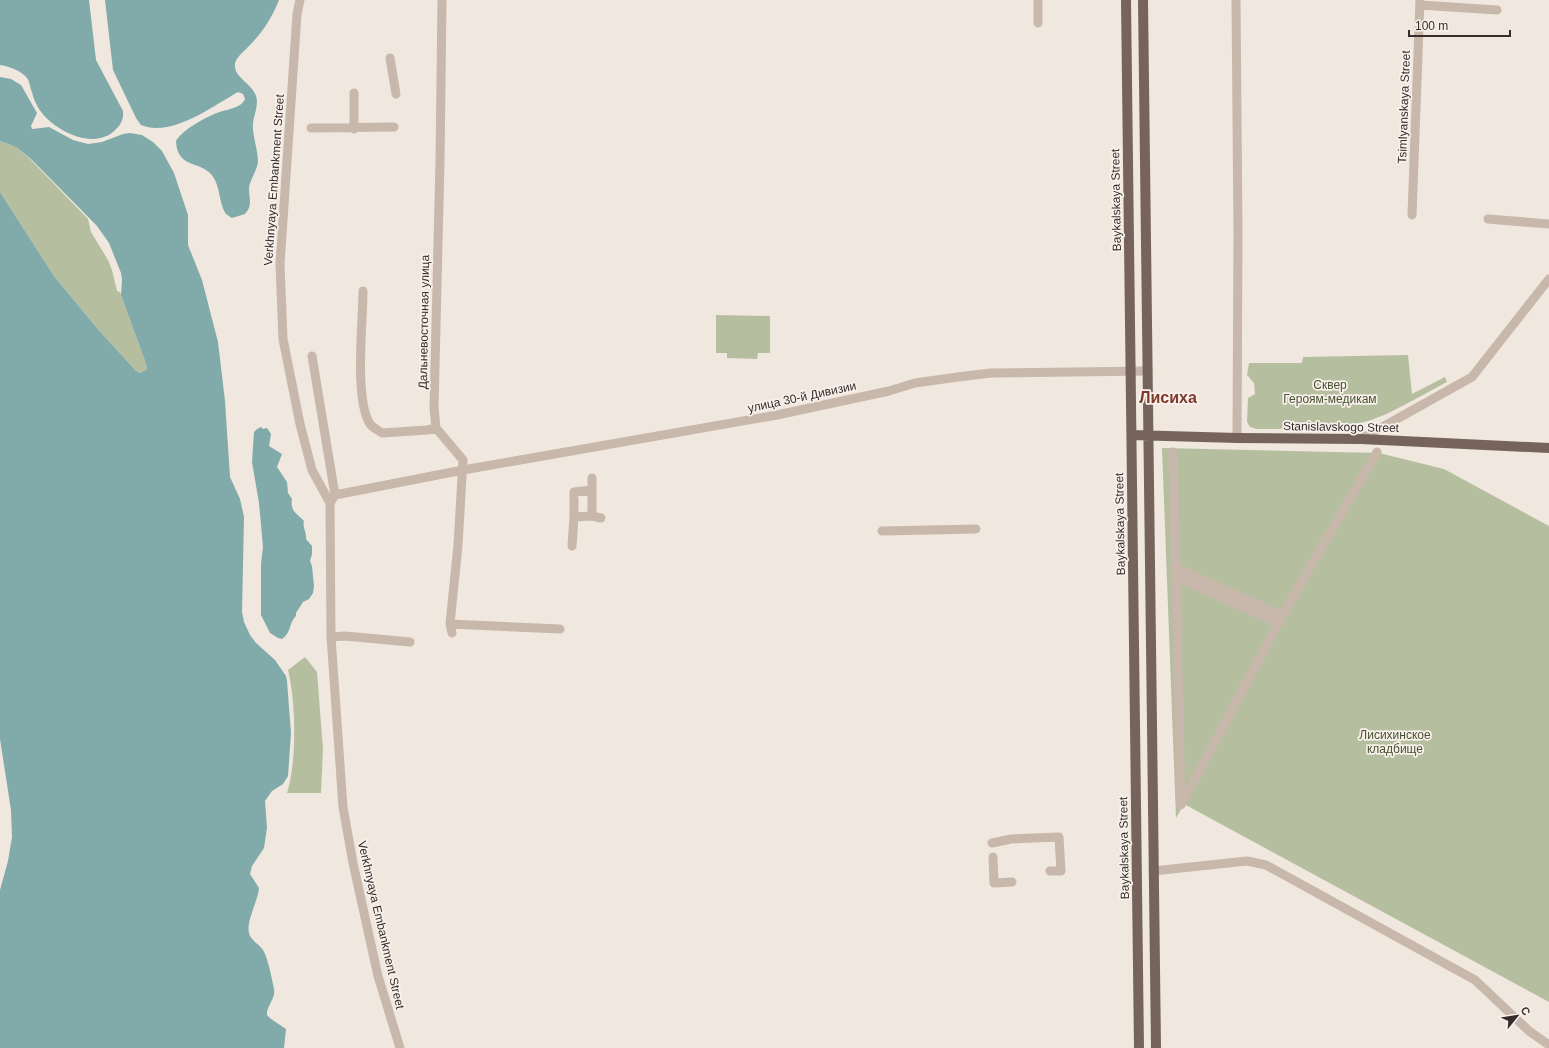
<svg xmlns="http://www.w3.org/2000/svg" width="1549" height="1048" font-family="Arial,sans-serif">
	<rect width="100%" height="100%" fill="#f0e7de"/>
	<!-- green -->
	<path fill="#b6bea0" d="M0 141 16 147 31 160 88 219 91 232 108 260 112 270 117 291 120 292 145 361 147 369 140 373 136 371 96 327 54 276 0 192Z
		M716 315 770 316V353H758L757 359 727 358V353H716Z
		M1408 355 1412 394 1445 377 1447 382C1423 394 1389 416 1364 422 1328 430 1293 429 1257 429L1250 427 1247 422 1248 398 1255 394 1254 383 1247 375 1249 363H1302L1303 357Z
		M1162 448 1379 453 1444 469 1549 526V1002L1184 804 1176 818Z
		M305 657 317 672 323 749 321 793H287C297 762 296 702 288 670Z"/>
	<!-- water -->
	<path fill="#80abaa" d="M0 0H89L96 60 123 111C124 120 120 126 113 132 91 150 53 130 39 109 36 104 33 98 32 92 30 88 30 82 27 78 22 71 8 66 0 65Z
		M105 0H279C271 20 261 35 245 50 240 55 234 60 235 67 236 78 252 84 256 96 259 105 254 114 253 123 252 136 258 149 258 162 257 171 250 179 249 188 249 199 253 205 245 214L232 218 226 214C218 202 221 184 210 173 197 161 177 167 176 141 182 130 206 117 217 113 226 109 241 109 245 99L243 94 238 92C213 106 171 138 141 125L136 118 113 70Z
		M0 77 11 79 21 85 37 113 31 126 32 129 49 127 73 140 88 144 102 142 123 134 130 133 142 135 153 142 162 151 174 173 188 215V245L202 280 218 342 225 401 230 477 240 499 244 517 242 612 244 622 250 635 256 643 275 660 286 676 287 681 291 733 288 776 283 784 272 791 265 801 267 828 264 848 252 866 250 874 259 888C258 901 246 921 249 933 251 941 259 944 263 950 268 958 272 979 274 989 276 999 266 1006 267 1015L271 1019 286 1029 284 1048H0V890L8 861 12 837 11 810 0 739V192L54 276 96 327 136 371 140 373 147 369 145 361 121 295 122 280 121 273 109 243 97 226 32 160 16 147 0 141Z
		M261 427 263 429 267 428 271 434 269 446 282 454 277 467 287 482 288 493 292 499C290 511 296 513 304 521 302 528 307 532 306 539L312 546V554L310 561 312 566 314 586 313 593 309 599 303 602 296 613V616C289 622 292 632 282 639L278 638 270 633 261 615V563L263 547 259 503 252 462 254 432 257 429Z"/>
	<g fill="none" stroke-linecap="round" stroke-linejoin="round">
		<!-- minor -->
		<path stroke="#c8b7ab" stroke-width="9" d="M300 0 297 14 280 264 283 339 300 424 312 470 330 503 331 637 343 807 353 863 378 976 400 1048
			M442 0 440 162 434 408 436 428 463 460 458 545 450 624 452 633
			M1038 0V23
			M1236 0 1238 232 1237 438
			M1420 5 1497 10
			M390 58 396 94
			M311 128 394 127
			M354 129V93
			M1412 215 1420 0
			M1488 219 1549 224
			M363 291C363 322 354 399 370 424 373 428 378 430 382 433L427 430 436 428
			M312 356 335 495
			M1361 439 1472 377 1549 279
			M1173 452 1181 804
			M592 478V516L601 518
			M592 490 574 492V517L592 516
			M330 503 335 495 463 470 777 415 889 391 915 383 958 377 991 373 1148 371
			M882 531 976 529
			M572 546 574 517
			M1175 567 1282 616
			M1176 577 1279 623
			M450 624 560 629
			M331 637 345 636 410 642
			M1181 805 1282 616 1377 452
			M992 843 1011 839 1059 837 1061 871H1050
			M993 857 994 883 1012 882
			M1153 871 1247 861 1266 865 1475 980 1529 1031 1549 1045"/>
		<!-- major -->
		<path stroke="#76645c" stroke-width="10" d="M1126 0 1139 1048
			M1143 0 1156 1048
			M1132 435 1237 438 1361 439 1549 448"/>
	</g>
	<g text-anchor="middle" stroke-width="3.5" stroke-linejoin="round" paint-order="stroke">
		<!-- street labels -->
		<g font-size="12" fill="#362d2a" stroke="#f8f1eb">
			<text transform="translate(1404 107) rotate(-88)" y="4">Tsimlyanskaya Street</text>
			<text transform="translate(274 180) rotate(-86)" y="4">Verkhnyaya Embankment Street</text>
			<text transform="translate(1116 200) rotate(-91)" y="4">Baykalskaya Street</text>
			<text transform="translate(424 322) rotate(-89)" y="4">Дальневосточная улица</text>
			<text transform="translate(802 397) rotate(-12)" y="4">улица 30-й Дивизии</text>
			<text transform="translate(1341 427) rotate(1)" y="4">Stanislavskogo Street</text>
			<text transform="translate(1120 524) rotate(-91)" y="4">Baykalskaya Street</text>
			<text transform="translate(1124 848) rotate(-91)" y="4">Baykalskaya Street</text>
			<text transform="translate(381 925) rotate(77)" y="4">Verkhnyaya Embankment Street</text>
		</g>
		<!-- park labels -->
		<g font-size="12" fill="#475230" stroke="#f8f1eb">
			<text x="1330" y="389">Сквер<tspan x="1330" dy="14">Героям-медикам</tspan></text>
			<text x="1395" y="739">Лисихинское<tspan x="1395" dy="14">кладбище</tspan></text>
		</g>
		<!-- district labels -->
		<g font-size="16" font-weight="bold" fill="#7e392a" stroke="#f8f1eb">
			<text x="1168" y="403">Лисиха</text>
		</g>
	</g>
	<!-- north arrow -->
	<g transform="translate(1517 1016) rotate(60)" stroke="#f8f1eb" stroke-width="3" paint-order="stroke">
	<path d="M0-3L7 15L0 10L-7 15Z" fill="#362d2a"/>
	<text y="-6" font-size="11" font-weight="bold" text-anchor="middle" fill="#362d2a">С</text>
	</g>
	<!-- scale -->
	<path d="M1409 30v6h101v-6" fill="none" stroke="#362d2a" stroke-width="2"/>
	<text x="1415" y="30" font-size="12" fill="#362d2a" stroke="#f8f1eb" stroke-width="3" paint-order="stroke">100 m</text>
</svg>
